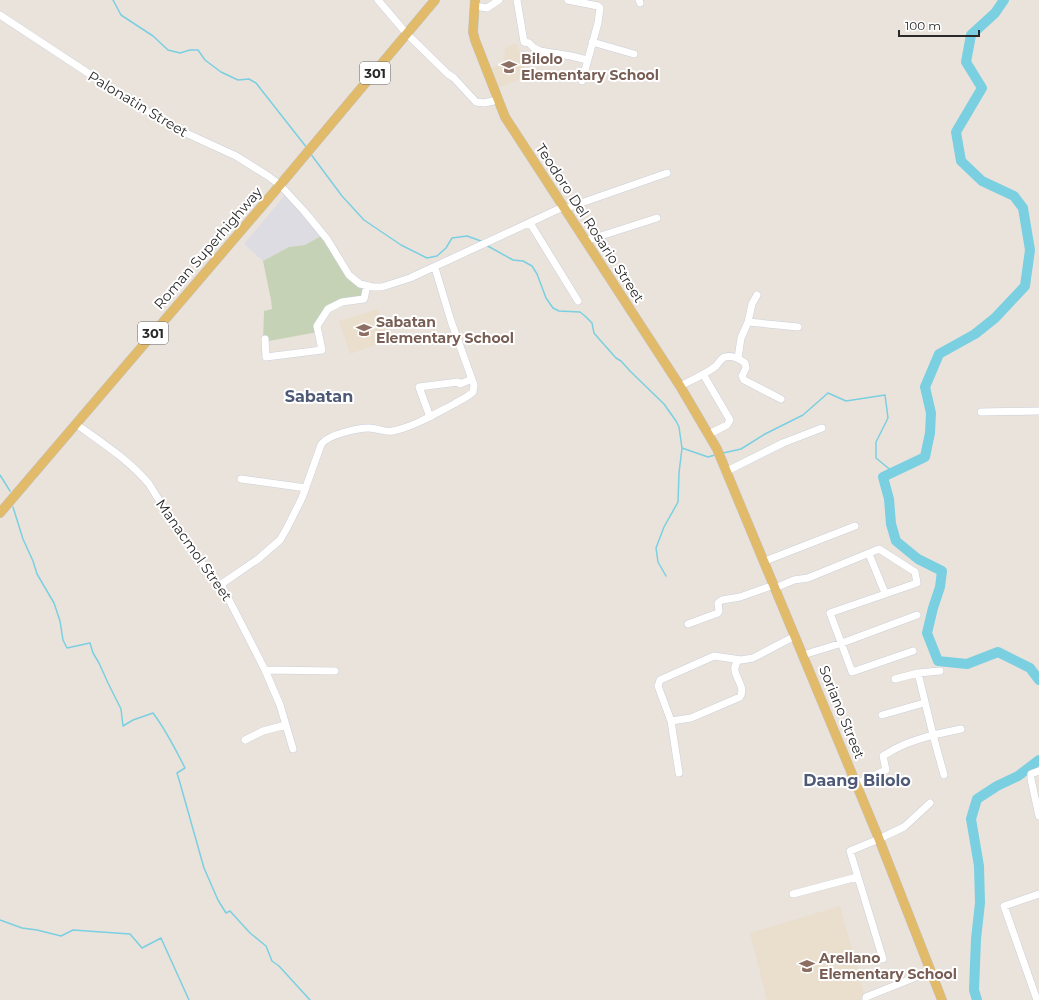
<svg xmlns="http://www.w3.org/2000/svg" width="1039" height="1000" font-family="Montserrat,sans-serif">
	<rect width="100%" height="100%" fill="#eae3dc"/>
	<!-- industrial -->
	<path fill="#dddce3" d="M286 194 321 236 305 245 289 247 263 261 244 244Z"/>
	<!-- education -->
	<path fill="#eadecd" d="M516 43 525 64 518 80 496 89 489 69 504 63 505 48Z
		M378 309 390 340 350 354 339 321Z
		M840 906 866 1000H767L750 933Z"/>
	<!-- cemetery -->
	<path fill="#c6d2b5" d="M321 236 336 259 366 287 363 299 328 306 318 332 263 342 264 311 272 309 271 300 263 261 289 247 305 245Z"/>
	<g fill="none" stroke-linecap="round" stroke-linejoin="round">
		<!-- stream -->
		<path stroke="#7acfe1" stroke-width="1.5" d="M113 0 121 15 153 36 168 50 180 53 190 50H198L205 60 221 72 238 80 249 79 256 83 307 148
			M310 153 342 196 364 220 401 245 427 258 437 256 446 248 452 238 467 236 481 241
			M486 245 513 260 523 261 532 266 537 274 546 298 553 308 559 311 580 312 585 316 592 323 594 333 600 340 616 358 621 361 630 371 664 404 676 421 679 427 682 448 679 473 678 502 664 527 656 548 658 562 666 576
			M682 448 708 457 715 455
			M723 453 741 449 765 434 803 415 828 393 846 401 885 395 888 418 876 442V458L893 472
			M0 475 10 491
			M13 507 23 539 33 561 37 574 54 603 60 621 63 640 67 648 90 643 93 653 99 663 108 683 121 709 123 726 133 720 153 713C166 730 176 750 185 768L177 773 180 783 204 868 218 900 226 913 230 911 250 933 266 946 272 961 279 966 310 1000
			M0 920 22 928 37 930 61 936 73 930 130 934 142 948 161 938 189 1000"/>
		<!-- river -->
		<path stroke="#7acfe1" stroke-width="10" d="M1004 0 995 13 971 35 966 62 982 88 956 132 961 161 982 181 1014 196 1023 208 1030 250 1025 286 995 318 975 334 939 354 925 387 931 413 930 433 925 457 883 477 889 499 891 524 896 541 918 559 942 571 940 587 933 608 927 633 938 661 967 664 998 652 1030 668 1039 680
			M977 1000 974 990 976 939 980 903 979 866 971 819 977 799 997 786 1018 776 1039 760"/>
		<defs>
			<path id="minor" d="M378 0 407 34 448 74 454 78 476 102 484 103 498 100
				M517 0 524 42 529 43 534 48 540 51 571 56 587 60
				M568 0 598 6 600 8 598 23 582 81
				M639 0 640 3
				M475 6 487 8 499 0
				M0 15 141 108 188 134 236 156 268 176 280 185 304 211 327 239 349 275 360 284 373 287H382L410 278 563 207
				M592 42 634 54
				M564 209 667 173
				M530 223 578 301
				M585 241 657 218
				M748 322 752 304 757 295
				M265 339 266 357 322 350 317 326 328 309 342 302 364 299 367 286
				M738 358 741 338 748 322 798 327
				M703 374 730 420 727 425 709 434
				M680 386C692 380 706 374 716 366 719 363 721 358 725 357 732 355 740 359 745 363L746 368 742 376 744 380 781 399
				M981 412 1039 411
				M430 417 419 387 458 382 460 384 472 379
				M76 424C101 442 129 460 149 484L177 529 217 583 223 588 265 670 280 705 293 749
				M727 471 783 443 822 428
				M241 479 306 488
				M869 554 885 593
				M765 561 855 526
				M220 585 258 559 280 540 287 528 302 498 321 445C326 435 358 428 369 428 377 428 385 433 393 431 415 426 435 414 454 404 460 400 468 397 473 392L474 385 451 321 435 268
				M775 588 794 580 808 578 879 549 915 572 917 583 830 613 852 672 913 651
				M688 624 718 613 719 611 718 603 722 600 740 597 774 585
				M803 655 842 643 917 615
				M265 670 335 671
				M895 679 918 673 940 671
				M882 715 924 703
				M671 721 691 718 740 697C748 684 726 672 739 660
				M245 740 263 731 286 725
				M1039 771 1031 774V779L1039 816
				M679 773 671 721 658 686 660 680 714 656 741 660 753 658 795 636
				M944 775 933 735 961 729
				M856 784 886 770 883 756C901 744 913 741 933 735L918 673
				M793 894 857 877
				M883 959 850 851 879 839 904 827 930 803
				M866 1000V997L931 971
				M1037 1000 1004 906 1039 894"/>
			<path id="major" d="M475 0 473 32 475 40 505 117 680 386 717 449 879 839 942 1000
				M0 513 280 185 435 0"/>
		</defs>
		<!-- minor casing -->
		<use href="#minor" stroke="#cbcfd9" stroke-width="8"/>
		<!-- major casing -->
		<use href="#major" stroke="#c3c3c3" stroke-width="10"/>
		<!-- minor -->
		<use href="#minor" stroke="#fff" stroke-width="7"/>
		<!-- major -->
		<use href="#major" stroke="#e1bb6a" stroke-width="9"/>
	</g>
	<!-- icons -->
	<defs>
		<symbol id="school-bare" viewBox="-9 -9 18 18"><path d="M0-5L7-2L0 1L-7-2ZM-4 1L0 2.5L4 1V4Q0 6-4 4Z" fill="#8d6e63" stroke="#fff" stroke-width="2.5" paint-order="stroke"/></symbol>
	</defs>
	<g fill-rule="evenodd">
		<use href="#school-bare" x="498" y="56" width="22" height="22"/>
		<use href="#school-bare" x="353" y="319" width="22" height="22"/>
		<use href="#school-bare" x="796" y="955" width="22" height="22"/>
	</g>
	<g text-anchor="middle" stroke-width="4" stroke-linejoin="round" paint-order="stroke">
		<!-- shield labels -->
		<g fill="#fff" stroke="#696969" stroke-width="1">
			<rect x="360" y="62" width="30" height="22" rx="3"/>
			<rect x="138" y="322" width="30" height="22" rx="3"/>
		</g>
		<g font-size="13" font-weight="bold" fill="#292929">
			<text x="375" y="78">301</text>
			<text x="153" y="338">301</text>
		</g>
		<!-- education labels -->
		<g font-size="14" font-weight="bold" fill="#785e54" stroke="#fff" text-anchor="start">
			<text x="521" y="64">Bilolo<tspan x="521" dy="16">Elementary School</tspan></text>
			<text x="376" y="327">Sabatan<tspan x="376" dy="16">Elementary School</tspan></text>
			<text x="819" y="963">Arellano<tspan x="819" dy="16">Elementary School</tspan></text>
		</g>
		<!-- street labels -->
		<g font-size="14" fill="#292929" stroke="#fff">
			<text transform="translate(138 104) rotate(31)" y="5">Palonatin Street</text>
			<text transform="translate(590 223) rotate(57)" y="5">Teodoro Del Rosario Street</text>
			<text transform="translate(208 248) rotate(-49)" y="5">Roman Superhighway</text>
			<text transform="translate(194 550) rotate(55)" y="5">Manacmol Street</text>
			<text transform="translate(842 712) rotate(68)" y="5">Soriano Street</text>
		</g>
		<!-- quarter labels -->
		<g font-size="16" font-weight="bold" fill="#4e5975" stroke="#fff">
			<text x="319" y="402">Sabatan</text>
			<text x="857" y="786">Daang Bilolo</text>
		</g>
	</g>
	<!-- scale -->
	<path d="M899 30v6h80v-6" fill="none" stroke="#292929" stroke-width="2"/>
	<text x="905" y="30" font-size="12" fill="#292929" stroke="#ffffff" stroke-width="3" paint-order="stroke">100 m</text>
</svg>
